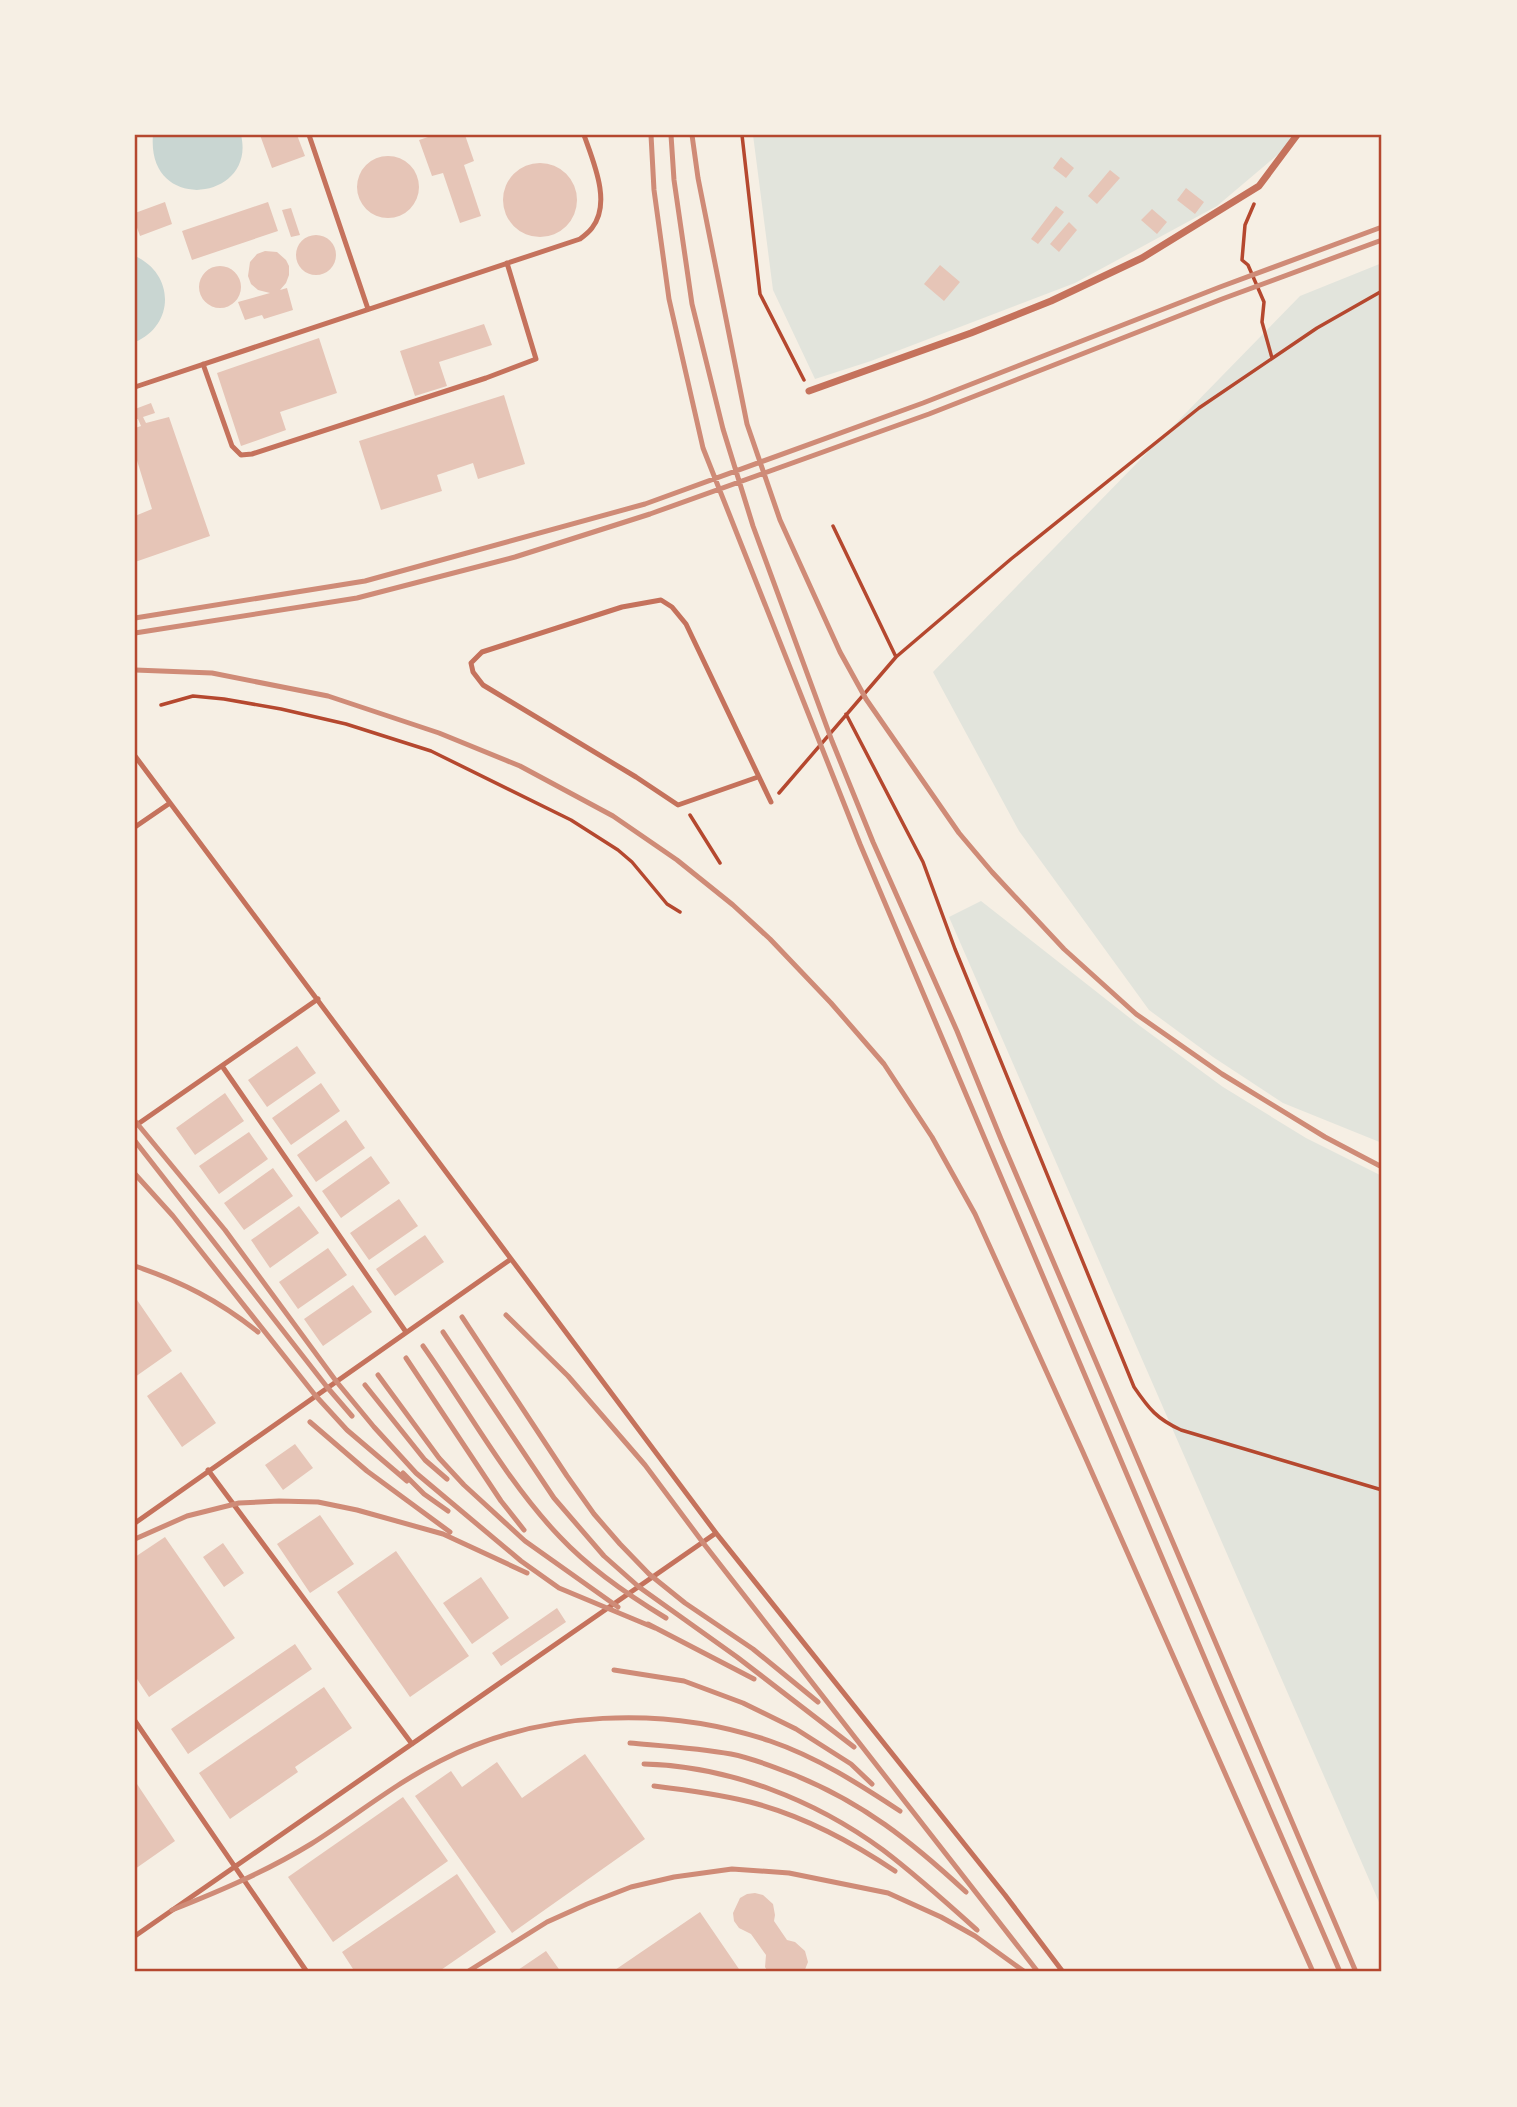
<svg xmlns="http://www.w3.org/2000/svg" width="1517" height="2107" font-family="'IBM Plex Serif',serif">
	<rect width="100%" height="100%" fill="#f6efe4"/>
	<!-- green -->
	<path fill="#e2e4dc" d="M753 135H1297L1288 146 1217 206 1075 283 871 361 815 379 773 290Z
		M1382 263V1143L1283 1103 1213 1057 1149 1010 1019 831 933 672 1300 296Z
		M981 901 1140 1026 1223 1087 1306 1138 1382 1176V1909L949 917Z"/>
	<!-- water -->
	<path fill="#c9d6d2" d="M153 135H241C257 201 146 215 153 135Z
		M135 256C175 274 175 325 135 342Z"/>
	<!-- building -->
	<path fill="#e6c5b7" d="M260 135H297L305 156 272 168Z
		M434 135H465L474 161 464 165 481 216 460 223 443 173 432 176 419 140Z
		M357 187a31 31 0 1 1 62 0a31 31 0 1 1-62 0Z
		M1061 157 1074 168 1066 178 1053 168Z
		M503 200a37 37 0 1 1 74 0a37 37 0 1 1-74 0Z
		M1110 170 1120 178 1097 204 1088 196Z
		M1186 188 1204 202 1195 214 1177 200Z
		M165 202 172 224 140 236 135 222V213Z
		M268 202 278 231 192 260 182 231Z
		M1056 206 1064 212 1038 244 1031 239Z
		M291 208 300 235 291 237 282 210Z
		M1152 209 1167 222 1157 234 1141 220Z
		M1069 222 1077 230 1059 252 1050 244Z
		M296 255a20 20 0 1 1 40 0a20 20 0 1 1-40 0Z
		M265 251 277 252 286 260 289 266V275L286 283 280 290 287 288 293 310 264 319 262 315 245 320 238 302 270 293 258 290 251 284 248 276 250 262 257 254Z
		M940 265 960 282 944 301 924 284Z
		M199 287a21 21 0 1 1 42 0a21 21 0 1 1-42 0Z
		M484 324 492 345 439 362 447 386 415 396 400 351Z
		M319 338 337 393 280 412 286 430 241 446 217 373Z
		M504 395 525 464 478 479 473 463 437 475 442 491 381 510 359 441Z
		M151 403 155 413 143 417 146 423 169 417 210 536 135 562V516L152 509 135 454V428L141 426 138 419H136L135 409Z
		M297 1046 316 1073 267 1107 248 1080Z
		M321 1083 340 1111 291 1145 272 1118Z
		M225 1093 244 1121 195 1155 176 1128Z
		M346 1120 365 1148 316 1182 297 1155Z
		M249 1132 268 1159 219 1194 199 1166Z
		M371 1156 390 1183 341 1218 322 1191Z
		M273 1168 293 1196 244 1230 224 1203Z
		M399 1199 418 1226 369 1260 350 1233Z
		M299 1206 319 1233 270 1268 251 1240Z
		M425 1235 444 1262 395 1296 376 1269Z
		M328 1248 347 1275 298 1309 279 1282Z
		M353 1285 372 1312 323 1346 304 1319Z
		M135 1297 172 1351 135 1377Z
		M181 1372 216 1423 182 1447 147 1396Z
		M295 1444 313 1468 283 1490 265 1465Z
		M320 1515 354 1564 310 1593 277 1544Z
		M165 1537 235 1638 149 1697 135 1676V1557Z
		M223 1543 244 1573 224 1587 203 1557Z
		M396 1551 469 1656 410 1697 337 1592Z
		M481 1577 509 1618 472 1644 443 1603Z
		M557 1608 566 1622 501 1666 492 1653Z
		M295 1644 312 1669 188 1754 171 1729Z
		M324 1687 352 1728 295 1767 298 1772 230 1819 199 1773Z
		M585 1754 645 1839 512 1933 415 1796 451 1771 462 1787 497 1762 522 1798Z
		M135 1781 175 1841 135 1869Z
		M403 1797 448 1861 333 1942 288 1877Z
		M457 1874 496 1932 438 1972H355L342 1952Z
		M755 1893 763 1895 773 1904 775 1915 774 1921 787 1940 795 1942 805 1951 808 1962 804 1972H768L765 1967 766 1955 751 1934 739 1928 734 1921 733 1913 740 1898 747 1894Z
		M700 1912 741 1972H612Z
		M546 1951 561 1972H515Z"/>
	<g fill="none" stroke-linecap="round" stroke-linejoin="round">
		<!-- path -->
		<path stroke="#b5482f" stroke-width="3.5" d="M742 135 760 294 804 380
			M1254 204 1245 225 1242 260 1248 265 1264 302 1262 322 1272 358
			M833 526 896 657
			M161 705 193 696 224 699 281 709 346 724 431 751 571 820 618 850 632 862 667 904 680 912
			M846 714 923 862 955 949 1134 1387C1149 1409 1157 1419 1181 1430L1382 1490
			M779 793 896 657 1011 559 1199 408 1317 328 1382 291
			M690 815 720 863"/>
		<!-- service -->
		<path stroke="#c5725c" stroke-width="5" d="M309 135 368 309
			M203 364 232 446 241 455 252 454 486 378 536 359 507 263
			M135 387 580 239C584 236 589 232 592 228 612 203 593 161 584 135
			M135 756 716 1533 1005 1895 1063 1972
			M758 777 678 805 636 777 483 685 473 672 471 663 482 652 622 607 661 600 672 607 686 624 771 802
			M135 827 170 803
			M222 1066 406 1332
			M135 1126 318 999
			M208 1470 412 1744
			M135 1523 511 1259
			M135 1721 307 1972
			M135 1936 716 1533"/>
		<!-- minor -->
		<path stroke="#c5725c" stroke-width="7" d="M809 391 971 333 1051 301 1142 258 1259 186 1297 135"/>
		<!-- rail -->
		<path stroke="#cf8b77" stroke-width="5" d="M651 135 654 190 669 299 703 448 860 844 1216 1685 1340 1972
			M671 135 674 180 692 304 723 429 753 526 832 741 873 842 957 1031 1001 1139 1356 1972
			M692 135 698 178 747 424 780 520 840 652 866 699 959 833 992 872 1064 949 1136 1014 1222 1074 1325 1137 1382 1167
			M135 618 365 581 645 504 923 403 1220 287 1382 227
			M135 633 357 598 515 557 650 514 929 414 1222 299 1382 240
			M135 670 212 673 328 696 439 733 520 766 613 816 677 860 733 905 770 939 831 1003 884 1064 932 1137 975 1214 1082 1450 1313 1972
			M135 1121 225 1230 336 1381 374 1427 416 1473 521 1561 559 1588 655 1628
			M135 1141 327 1387 352 1416
			M135 1174 173 1216 315 1395 347 1430 407 1481
			M135 1266C182 1282 218 1300 258 1332
			M506 1315 568 1376 645 1465 704 1544 1038 1972
			M462 1317 567 1476 594 1514 620 1544 649 1574 685 1603 753 1649 818 1702
			M443 1332 554 1498 604 1556 639 1587 737 1657 854 1747
			M423 1346C467 1408 507 1482 560 1537 590 1569 628 1595 666 1618
			M406 1358 501 1501 524 1530
			M378 1375 439 1458 464 1485 525 1541 618 1607
			M365 1385 425 1460 447 1479
			M310 1422 367 1471 450 1532
			M403 1473 424 1494 448 1511
			M135 1539 187 1516 239 1503 279 1501 318 1502 357 1510 443 1534 527 1573
			M648 1624 754 1679
			M614 1670 684 1681 743 1703 796 1729 851 1764 872 1784
			M630 1743C664 1746 698 1748 731 1754 751 1758 772 1766 792 1774 862 1802 911 1841 966 1892
			M644 1764C729 1766 815 1800 883 1850 916 1875 947 1903 977 1930
			M654 1786C687 1790 718 1794 750 1802 801 1815 852 1842 895 1871
			M172 1910C220 1891 267 1871 311 1844 354 1817 394 1784 440 1761 539 1710 665 1705 770 1741 817 1757 859 1784 900 1811
			M467 1972 547 1922 587 1904 631 1887 674 1877 732 1869 789 1873 888 1893 941 1917 975 1936 1025 1972"/>
	</g>
	<!-- border -->
	<rect width="1517" height="2107" fill="none" stroke="#f6efe4" stroke-width="273"/>
	<rect x="136" y="136" width="1244" height="1834" fill="none" stroke="#b5482f" stroke-width="2.5"/>
</svg>
